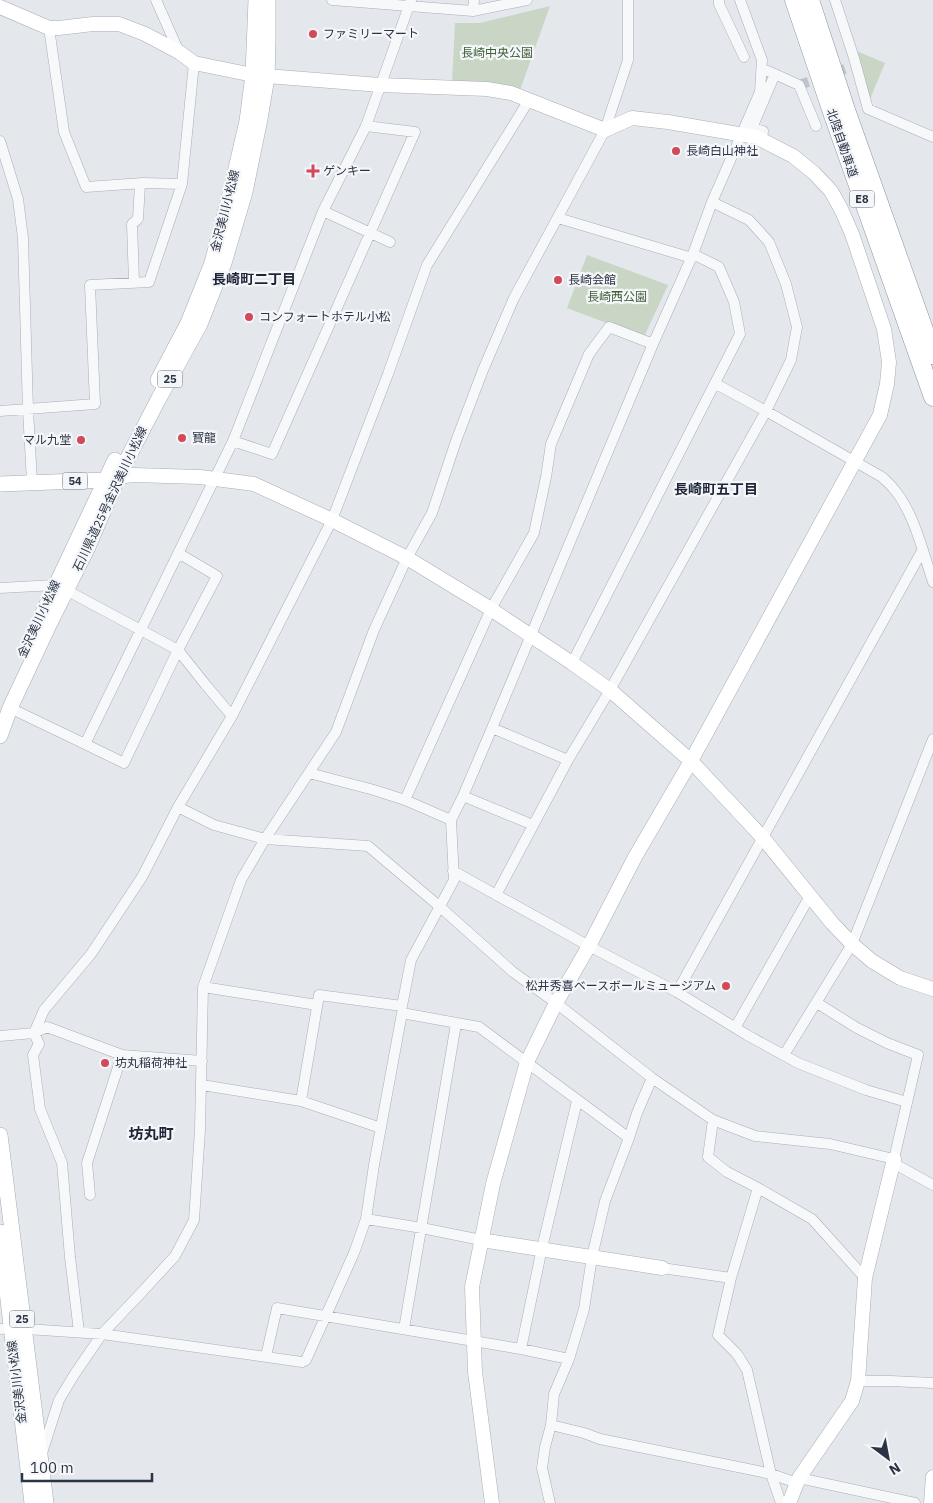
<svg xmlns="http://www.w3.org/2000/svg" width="933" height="1503" font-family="'IBM Plex Sans','Noto Sans JP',sans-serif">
	<rect width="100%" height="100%" fill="#e4e7ec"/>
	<!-- green -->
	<path fill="#c9d6c5" d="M550 6 520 90 452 83 455 23H480Z
		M854 50 885 63 868 104Z
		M587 255 668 285 644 337 567 308Z"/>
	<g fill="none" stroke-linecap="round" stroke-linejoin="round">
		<!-- street-tunnel -->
		<path stroke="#bfc3cb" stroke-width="10" stroke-dasharray="10 5" stroke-linecap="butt" d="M799 85 845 69"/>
		<defs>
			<path id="street" d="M156 0 179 52
				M332 0 473 11 527 0
				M719 0V4L744 57
				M835 0 854 58 868 109 933 137
				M473 11 474 0
				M49 28 64 132 86 187 143 183 182 184
				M762 71H768L799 85 816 126
				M762 140 763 131 752 128 775 74
				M0 141 18 199 23 238 28 410 32 482
				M323 211 390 242
				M558 218 692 258
				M134 282 132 224 138 219 140 184
				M716 384 766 411 882 477C886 481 890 484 893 488 914 512 923 552 933 582
				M0 411 95 404 90 285 149 282 182 184 194 63
				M233 441 272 454 415 132 366 126
				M0 588 55 585 66 590 178 650 205 684 232 716
				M572 663 740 334 734 302 719 267 693 254
				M10 708 85 744 233 441 323 211 366 126 411 0
				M492 728 568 760
				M85 744 124 763 178 650 217 576 178 553
				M309 773 374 790 405 800 451 820
				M463 796 533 825
				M405 800 491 609 534 533 546 477 551 444 589 354 609 327 653 344
				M178 807 214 825 265 839 368 846 439 906 513 972 556 1003 652 1078 713 1120 755 1136 830 1144 894 1159 918 1055 887 1043 857 1028 817 1003
				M453 871 589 946 677 992 747 1035 798 1063 866 1090 907 1102
				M496 895 568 760 610 690 766 411 791 360 797 327 786 284 769 242 749 220 712 202
				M203 987 317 1005
				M677 992 922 551
				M735 1028 810 896
				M0 1036 34 1033 47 1027 122 1055 202 1061
				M784 1055 852 944 933 739
				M202 1085 301 1101 381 1128
				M301 1101 319 995 402 1006 411 960 454 880 451 820 463 796 492 728 653 344 693 254 712 202 760 92 762 60 740 0
				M713 1120 708 1157 727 1172 758 1188 731 1278 718 1335 737 1354 747 1370 771 1474 781 1503
				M893 1163 933 1185
				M758 1188 812 1219 865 1278
				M90 1195 87 1163 122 1055
				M366 1219 422 1228 481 1240
				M662 1268 731 1278
				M0 1329 11 1328 102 1334 302 1362 306 1360 354 1253 366 1219 374 1165 402 1013 479 1027 629 1138
				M404 1329 456 1024
				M79 1332 70 1257 62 1163 40 1109 33 1055 39 1044 34 1033 44 1010 91 954 142 877 178 807 232 716 332 520 388 374 427 265 529 100
				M521 1349 542 1248 577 1101
				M266 1356 277 1308 521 1349 569 1359
				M858 1381H891L933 1383
				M551 1425 584 1433 600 1439 748 1469 771 1474 797 1483
				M42 1453 59 1400 74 1375 102 1334 141 1293 175 1256 194 1220 200 1130 203 987 241 880 265 839 336 732 374 630 407 558 432 513 456 441 483 370 514 298 605 130 628 60V0
				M799 1478 915 1503
				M550 1503 542 1468 545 1447 551 1425 554 1394 569 1359 584 1309 592 1257 605 1201 629 1138 637 1113 652 1078"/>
			<path id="secondary" d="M0 7 49 28H59L93 24H119L145 34 179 52 194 63 253 75 380 85 487 89 511 93 605 130 632 118 668 122 756 137 793 156 814 173 831 191 841 209 852 234 884 329 889 362 887 384 880 415 691 761 635 857 589 946 556 1003 527 1062 493 1184 472 1287 475 1372 492 1503
				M118 477 133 475 200 477 254 484 332 520 407 558 486 606 572 663 610 690 691 761 763 838 832 923 852 944 872 961 900 978 933 989
				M481 1240 662 1268
				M789 1503 799 1478 852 1401 858 1381 865 1278 894 1159
				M931 1503 933 1477"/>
			<path id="primary" d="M158 380 188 323 212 263 231 190 247 121 253 75 256 0
				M0 484 105 480 111 478
				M31 638 115 460
				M0 736 10 708 48 627 87 549 118 477 158 400 200 324 224 263 245 192 260 119 267 77 268 42V0
				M0 1135 46 1503
				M0 1232 32 1503"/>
			<path id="highway" d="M794 0 833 115 933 397
				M810 0 846 110 933 355"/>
		</defs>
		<!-- street casing -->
		<use href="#street" stroke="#a9aeb7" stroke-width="11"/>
		<!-- secondary casing -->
		<use href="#secondary" stroke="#a9aeb7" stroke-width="15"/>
		<!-- primary casing -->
		<use href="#primary" stroke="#a3abb8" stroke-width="16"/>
		<!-- highway casing -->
		<use href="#highway" stroke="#8b94a3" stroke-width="19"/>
		<!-- street -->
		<use href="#street" stroke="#f7f8fa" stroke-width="10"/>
		<!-- secondary -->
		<use href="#secondary" stroke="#fff" stroke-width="14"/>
		<!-- primary -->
		<use href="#primary" stroke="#fff" stroke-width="15"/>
		<!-- highway -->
		<use href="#highway" stroke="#fff" stroke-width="18"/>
	</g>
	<!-- markers -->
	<g fill="#d1495b" stroke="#f4f6f9" stroke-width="2">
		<circle cx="313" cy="34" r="5"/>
		<circle cx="676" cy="151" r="5"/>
		<path d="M310.5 163.5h5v5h5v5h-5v5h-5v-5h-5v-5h5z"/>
		<circle cx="558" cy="280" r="5"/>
		<circle cx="249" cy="317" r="5"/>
		<circle cx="182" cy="438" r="5"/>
		<circle cx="81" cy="440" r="5"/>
		<circle cx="726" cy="986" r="5"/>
		<circle cx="105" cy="1063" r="5"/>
	</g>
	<g text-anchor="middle" stroke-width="4.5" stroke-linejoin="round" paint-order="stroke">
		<!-- shield labels -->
		<g fill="#f4f6f9" stroke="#676e7b" stroke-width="1">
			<rect x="849.5" y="190.5" width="25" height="17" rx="4"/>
			<rect x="157.5" y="370.5" width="25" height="17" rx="4"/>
			<rect x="62.5" y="472.5" width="25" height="17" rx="4"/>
			<rect x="9.5" y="1310.5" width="25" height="17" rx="4"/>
		</g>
		<g font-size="11" font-weight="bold" fill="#2b3445">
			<text x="862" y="203">E8</text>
			<text x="170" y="383">25</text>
			<text x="75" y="485">54</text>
			<text x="22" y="1323">25</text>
		</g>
		<!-- poi labels -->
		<g font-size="12" fill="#2b3445" stroke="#f4f6f9" text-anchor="start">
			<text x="323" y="38">ファミリーマート</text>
			<text x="686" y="155">長崎白山神社</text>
			<text x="323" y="175">ゲンキー</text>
			<text x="568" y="284">長崎会館</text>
			<text x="259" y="321">コンフォートホテル小松</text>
			<text x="192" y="442">寳龍</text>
			<text x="71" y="444" text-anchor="end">マル九堂</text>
			<text x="716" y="990" text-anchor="end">松井秀喜ベースボールミュージアム</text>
			<text x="115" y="1067">坊丸稲荷神社</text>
		</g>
		<!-- park labels -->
		<g font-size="12" fill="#3f6138" stroke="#f4f6f9">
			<text x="497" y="57">長崎中央公園</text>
			<text x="617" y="301">長崎西公園</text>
		</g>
		<!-- street labels -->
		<g font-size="12" fill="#2b3445" stroke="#f4f6f9">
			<text transform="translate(842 143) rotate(71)" y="4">北陸自動車道</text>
			<text transform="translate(225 211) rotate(-76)" y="4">金沢美川小松線</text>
			<text transform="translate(110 499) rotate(-65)" y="4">石川県道25号金沢美川小松線</text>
			<text transform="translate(39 619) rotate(-65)" y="4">金沢美川小松線</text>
			<text transform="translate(17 1382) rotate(-97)" y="4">金沢美川小松線</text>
		</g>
		<!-- neighbourhood labels -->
		<g font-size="14" font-weight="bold" fill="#1d2536" stroke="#f4f6f9">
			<text x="254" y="284">長崎町二丁目</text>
			<text x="716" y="494">長崎町五丁目</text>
		</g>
		<!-- quarter labels -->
		<g font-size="15" font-weight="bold" fill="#1d2536" stroke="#f4f6f9">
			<text x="151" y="1139">坊丸町</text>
		</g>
	</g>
	<!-- north arrow -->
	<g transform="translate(888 1458) rotate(148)" stroke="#f4f6f9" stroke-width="4" paint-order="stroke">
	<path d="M0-4L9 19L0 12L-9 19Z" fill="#2b3445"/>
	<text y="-8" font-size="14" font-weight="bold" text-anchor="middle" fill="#2b3445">N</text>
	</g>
	<!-- scale -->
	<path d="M22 1473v8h130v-8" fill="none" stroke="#2b3445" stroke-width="2.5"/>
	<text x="30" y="1473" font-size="15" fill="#2b3445" stroke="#f4f6f9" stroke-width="4" paint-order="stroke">100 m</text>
</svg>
